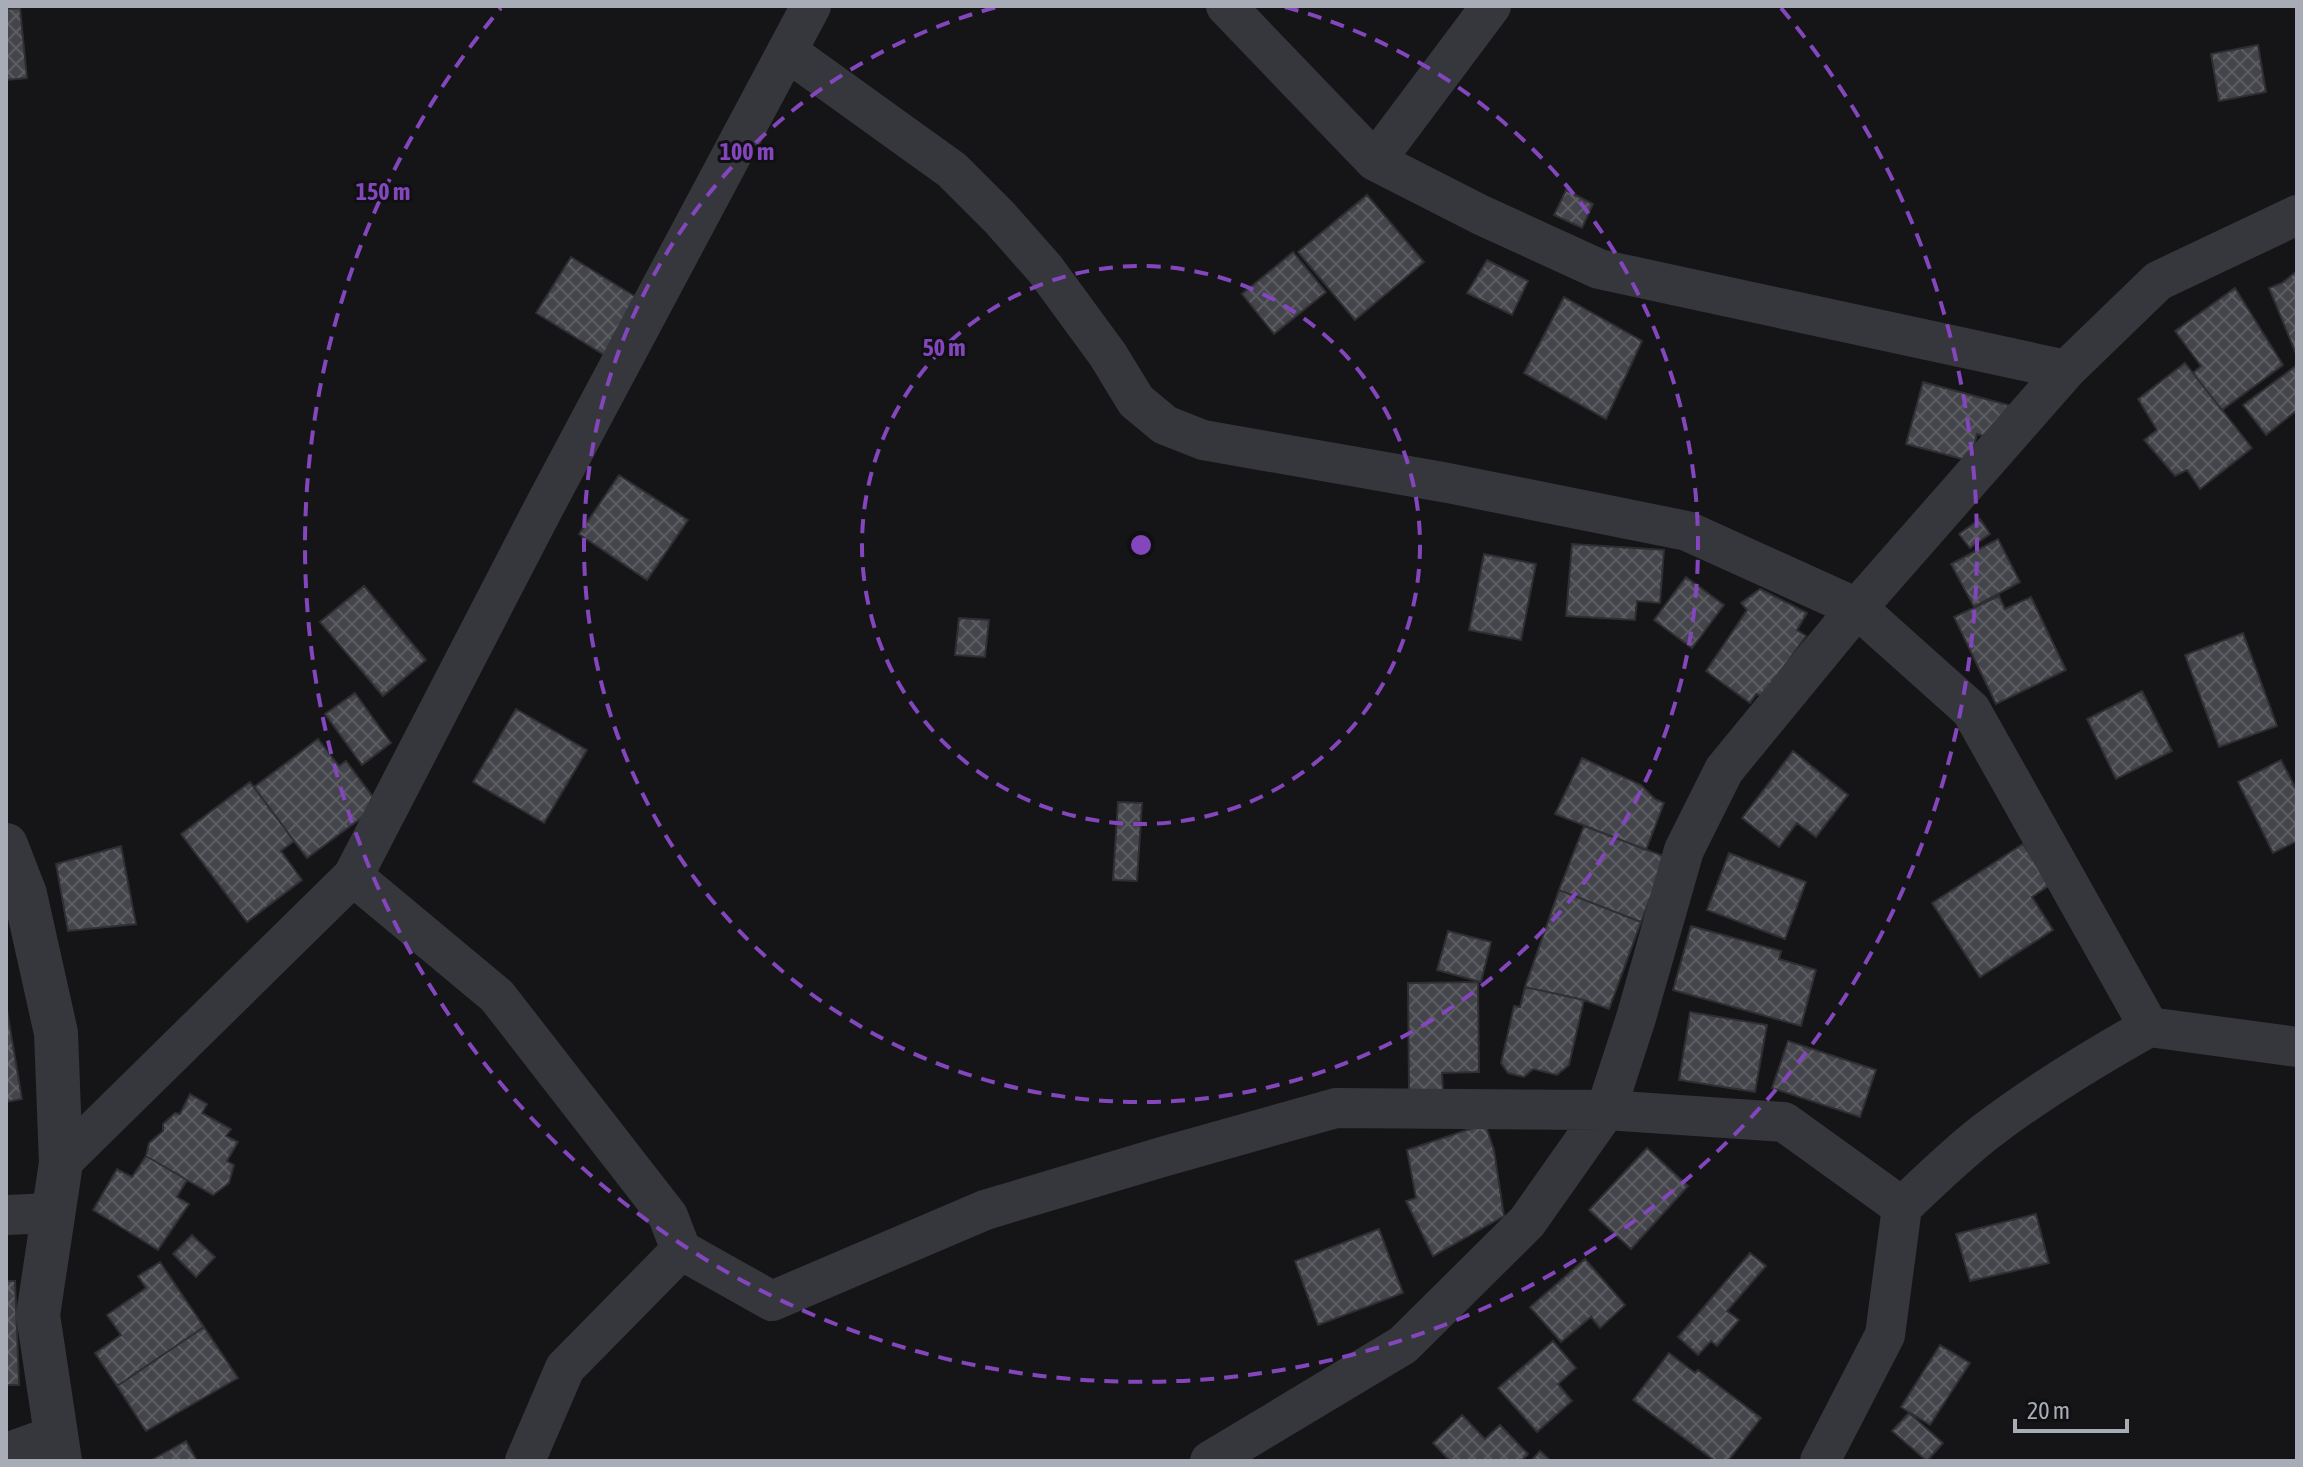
<svg xmlns="http://www.w3.org/2000/svg" width="2303" height="1467" font-family="'Asap Condensed',sans-serif">
	<defs>
		<pattern id="building-cross-hatch" width="8" height="8" patternUnits="userSpaceOnUse" patternTransform="scale(2)"><rect width="8" height="8" fill="#44454a"/><path d="M0 0l8 8M0 8l8-8" fill="none" stroke="#5c5d62"/></pattern>
	</defs>
	<rect width="100%" height="100%" fill="#151517"/>
	<!-- building -->
	<path fill="url(#building-cross-hatch)" stroke="#2f2f33" stroke-width="2" d="M20 8 27 78 6 80V9Z
		M2258 45 2266 92 2219 101 2211 54Z
		M1566 190 1593 204 1582 228 1554 215Z
		M1367 195 1424 262 1355 320 1298 252Z
		M1293 252 1326 292 1274 334 1242 294Z
		M571 257 644 302 609 358 536 313Z
		M1487 260 1528 281 1512 315 1467 293Z
		M2297 271V356L2269 288 2282 283Z
		M2235 288 2283 365 2222 410 2193 373 2201 366 2175 331Z
		M1564 297 1642 341 1606 419 1524 373Z
		M2185 363 2252 448 2200 489 2187 470 2175 476 2144 440 2157 430 2138 399Z
		M2297 365V410L2266 435 2243 405Z
		M1923 382 2008 405 1998 440 1977 434 1970 461 1906 444Z
		M619 475 688 520 647 580 579 534Z
		M1980 519 1990 534 1970 548 1959 534Z
		M1998 539 2020 582 1974 607 1951 564Z
		M1572 544 1664 550 1660 603 1637 601 1635 620 1566 616Z
		M1484 554 1536 564 1521 640 1469 630Z
		M1686 577 1724 605 1692 648 1654 620Z
		M364 586 426 660 383 696 320 622Z
		M1760 589 1807 613 1797 630 1806 636 1763 696 1756 694 1750 703 1706 671 1747 610 1741 603Z
		M1999 596 2005 609 2031 597 2066 670 1996 704 1954 617Z
		M959 618 989 620 985 657 955 655Z
		M2243 633 2277 726 2219 747 2185 655Z
		M2142 691 2172 751 2116 779 2087 719Z
		M355 693 391 743 362 765 325 714Z
		M516 709 587 750 544 823 473 782Z
		M318 739 339 766 346 761 379 805 307 858 254 787Z
		M1793 751 1848 795 1816 837 1797 823 1779 847 1742 818Z
		M1582 758 1641 785 1655 799 1664 803 1646 850 1555 814Z
		M2281 760 2297 791V841L2273 853 2238 782Z
		M250 782 294 841 281 851 302 880 247 922 181 834Z
		M1118 802 1142 803 1137 881 1113 880Z
		M1584 826 1666 857 1641 922 1559 890Z
		M2023 844 2050 885 2032 897 2053 930 1980 977 1932 903Z
		M121 846 136 924 68 931 56 864Z
		M1729 853 1806 882 1785 939 1707 910Z
		M1559 890 1641 922 1609 1009 1584 1000 1525 987Z
		M1691 926 1781 951 1779 959 1816 970 1801 1026 1673 990Z
		M1448 931 1491 942 1481 982 1437 970Z
		M1478 982 1479 1072 1442 1073 1443 1091 1409 1092 1408 983Z
		M1525 987 1584 1000 1569 1065 1557 1075 1533 1069 1524 1077 1508 1073 1501 1063 1514 1006 1520 1007Z
		M6 1004 22 1099 6 1102Z
		M1690 1012 1767 1025 1755 1092 1679 1080Z
		M1788 1041 1876 1070 1860 1117 1772 1088Z
		M190 1094 207 1104 202 1113 231 1129 226 1136 238 1142 227 1161 234 1165 229 1183 213 1195 146 1156 149 1143 163 1131V1124L175 1113 180 1114Z
		M1485 1124 1494 1150 1504 1216 1433 1256 1406 1201 1416 1198 1407 1150Z
		M1647 1148 1688 1186 1631 1249 1589 1210Z
		M146 1156 187 1180 177 1197 189 1204 158 1250 93 1210 117 1169 132 1177Z
		M2036 1214 2049 1263 1970 1281 1956 1234Z
		M1379 1229 1403 1293 1318 1325 1295 1261Z
		M192 1235 215 1257 196 1277 173 1254Z
		M1750 1253 1766 1266 1727 1311 1739 1320 1717 1346 1711 1341 1698 1355 1678 1337Z
		M1585 1259 1625 1305 1600 1328 1591 1317 1561 1342 1530 1307Z
		M160 1262 204 1327 117 1386 95 1353 121 1335 107 1315 146 1288 138 1276Z
		M6 1281H15L19 1385H6Z
		M204 1327 238 1378 146 1431 117 1386Z
		M1553 1341 1576 1368 1558 1384 1572 1401 1537 1432 1498 1388Z
		M1940 1345 1970 1363 1930 1425 1901 1407Z
		M1669 1353 1695 1373 1698 1370 1761 1418 1728 1461H1715L1633 1400Z
		M1909 1413 1943 1443 1927 1461 1892 1431Z
		M1462 1415 1485 1439 1500 1425 1528 1454 1521 1461H1450L1433 1443Z
		M186 1441 197 1461H150Z
		M1540 1451 1551 1461H1531Z"/>
	<g fill="none" stroke-linecap="round" stroke-linejoin="round">
		<!-- minor -->
		<path stroke="#36373c" stroke-width="40" d="M1226 6 1375 161 1481 215 1599 269 2066 370
			M788 52 952 170 1000 218 1045 269 1108 355 1136 401 1165 425 1203 440 1448 483 1687 531 1857 608 1971 710 2149 1027 2297 1047
			M1375 161 1491 6
			M353 876 497 996 668 1216 681 1250 772 1301 985 1210 1162 1157 1336 1108 1606 1110 1784 1122 1902 1207 1885 1335 1820 1461
			M61 1163 353 876 543 509 811 6
			M1902 1207C1929 1181 1955 1156 1984 1133 2036 1093 2092 1059 2149 1027
			M6 1215 53 1213
			M6 1453 56 1435
			M525 1461 565 1368 681 1250
			M1210 1461 1403 1345 1527 1222 1606 1110 1636 1018 1684 850 1724 770 1857 608 2066 370 2158 281 2297 215"/>
		<!-- tertiary -->
		<path stroke="#36373c" stroke-width="44" d="M6 845 25 894 56 1033 61 1163 38 1315 60 1461"/>
	</g>
	<!-- distance rings -->
	<g fill="none" stroke="#8446bd" stroke-width="4" stroke-dasharray="14 10">
		<circle cx="1141" cy="545" r="279"/>
		<path d="M1285 7A557 557 0 1 1 997 7"/>
		<path d="M1781 8A836 836 0 1 1 501 8"/>
	</g>
	<circle cx="1141" cy="545" r="12" fill="#8446bd" stroke="#101012" stroke-width="4"/>
	<g font-size="24" text-anchor="middle" font-weight="bold" fill="#8446bd" stroke="#101012" stroke-width="6" stroke-linejoin="round" paint-order="stroke">
		<text x="747" y="160">100 m</text>
		<text x="383" y="200">150 m</text>
		<text x="944" y="356">50 m</text>
	</g>
	<!-- border -->
	<rect width="2303" height="1467" fill="none" stroke="#a7acb6" stroke-width="16"/>
	<!-- scale -->
	<path d="M2015 1419v12h112v-12" fill="none" stroke="#a7acb6" stroke-width="4"/>
	<text x="2027" y="1419" font-size="24" fill="#a7acb6" stroke="#101012" stroke-width="6" paint-order="stroke">20 m</text>
</svg>
